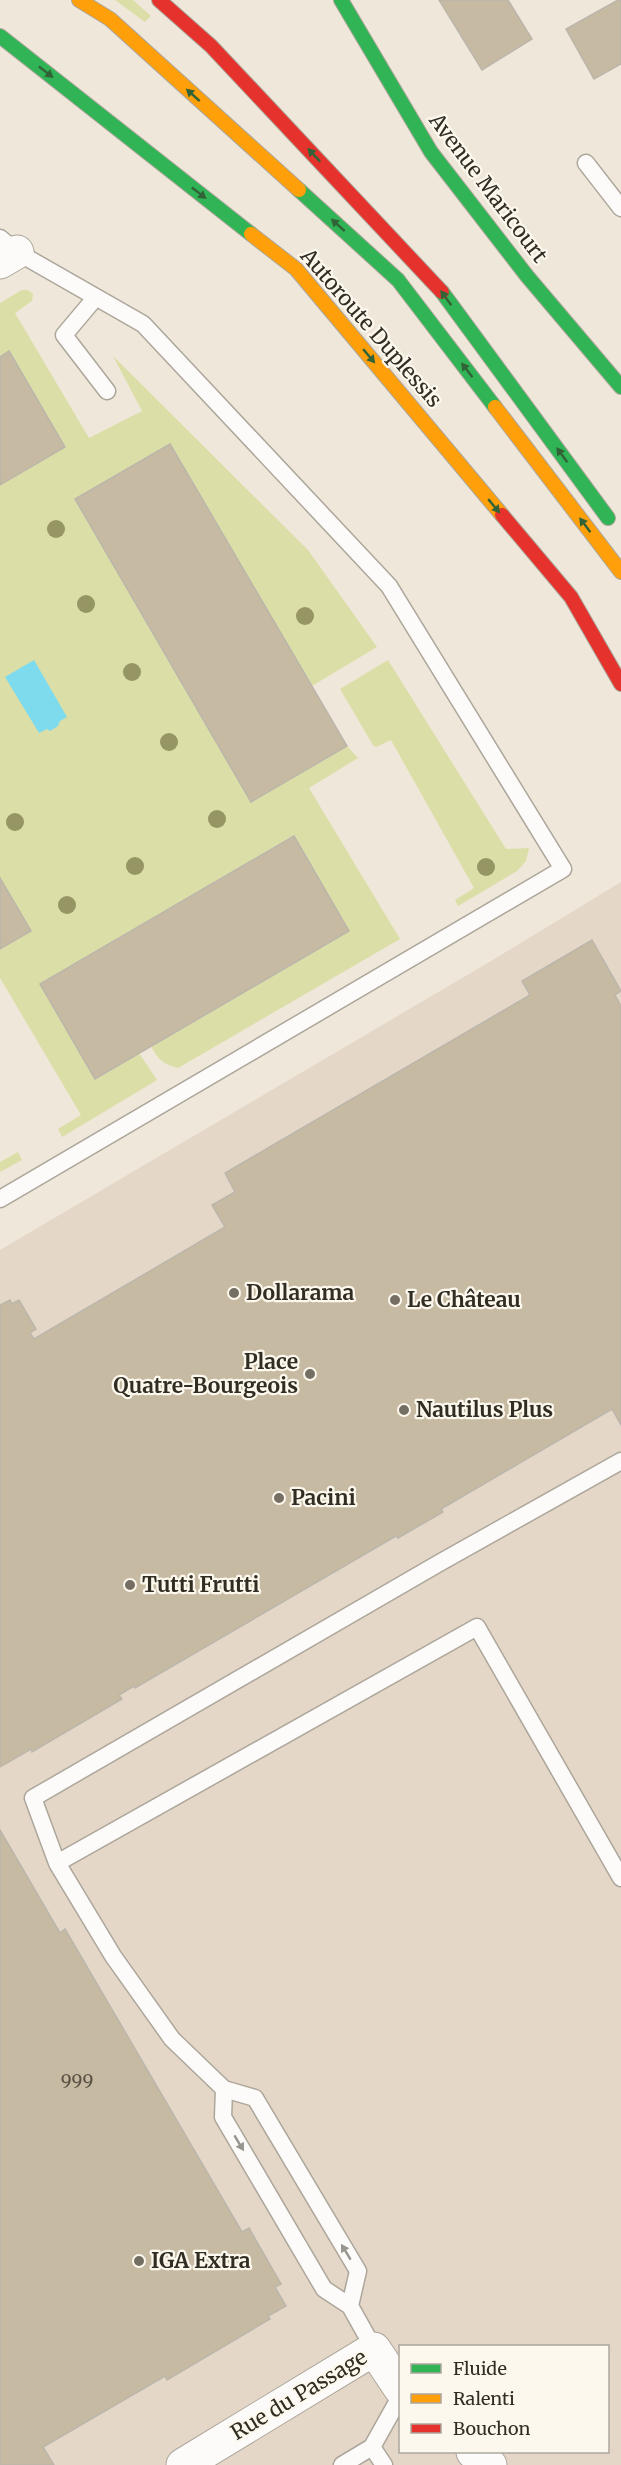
<svg xmlns="http://www.w3.org/2000/svg" width="621" height="2465" font-family="Merriweather,serif">
	<rect width="100%" height="100%" fill="#efe7d9"/>
	<!-- commercial -->
	<path fill="#e5d7c8" fill-rule="evenodd" d="M621 882V2465H0V1250L491 961ZM400 2346H608V2452H400Z"/>
	<!-- green -->
	<path fill="#dcdea7" d="M115 0H133L151 16 145 22Z
		M22 290H28L33 294 32 301 15 313 89 438 142 411 113 356 308 550 377 647 312 686 170 444 75 499 252 801 347 746 358 758 309 788 400 939 178 1068C163 1064 157 1059 151 1046L349 931 293 836 40 984 95 1078 139 1053 157 1080 62 1137 58 1129 81 1115 0 978V949L31 931 0 878V485L65 447 10 352 0 357V303Z
		M388 660 506 849 529 848 526 861 517 871 458 906 455 900 474 888 391 740 376 747 373 745 340 689Z
		M18 1152 22 1160 0 1172V1162Z"/>
	<!-- water -->
	<path fill="#7edbed" d="M34 660 67 717 60 721 58 726 50 731 47 729 39 733 5 677Z"/>
	<!-- building -->
	<path fill="#c7baa2" stroke="#bbb6ab" stroke-width="1.5" d="M439 0H508L532 39 482 70Z
		M618 0H621V64L594 79 566 29Z
		M9 351 65 447 0 485V357Z
		M170 444 347 746 251 802 75 499Z
		M294 836 349 931 95 1079 40 984Z
		M0 878 31 931 0 949Z
		M592 940 621 991 615 995 621 1006V1425L612 1409 441 1509 443 1512 398 1538 396 1536 135 1688 134 1686 119 1695 122 1699 32 1752 31 1749 0 1767V1305L10 1300 12 1304 19 1300 36 1329 30 1333 34 1339 225 1227 212 1205 235 1192 225 1173 530 995 522 981Z
		M0 1830 60 1933 65 1929 242 2232 249 2228 281 2284 275 2287 286 2306 268 2316 270 2319 167 2380 165 2376 43 2447 54 2465H0Z"/>
	<g fill="none" stroke-linecap="round" stroke-linejoin="round">
		<defs>
			<path id="lane" d="M586 163 621 208
				M0 238 17 252 143 324 389 586 563 869 0 1199
				M96 297 64 335 107 391
				M621 1461 441 1562 33 1798 57 1863 477 1627 621 1878
				M57 1863 113 1956 172 2039 224 2089 255 2098 358 2271 350 2306
				M224 2089 223 2117 324 2289 350 2306 374 2349
				M372 2447 384 2465
				M342 2465 372 2447 400 2397"/>
			<path id="street" d="M0 262 17 252
				M473 2452 490 2465
				M183 2465 374 2349 400 2388"/>
			<path id="fast" d="M341 0 431 152 527 276 621 387
				M0 36 251 234
				M299 190 398 280 495 407
				M442 292 608 518"/>
			<path id="slow" d="M79 0 110 19 299 190
				M251 234 296 269 502 515
				M495 407 621 572"/>
			<path id="jam" d="M159 0 211 46 442 292
				M502 515 571 597 621 684"/>
		</defs>
		<!-- lane casing -->
		<use href="#lane" stroke="#aca69b" stroke-width="19"/>
		<!-- street casing -->
		<use href="#street" stroke="#aca69b" stroke-width="35"/>
		<!-- fast casing -->
		<use href="#fast" stroke="#aca69b" stroke-width="16"/>
		<!-- slow casing -->
		<use href="#slow" stroke="#aca69b" stroke-width="16"/>
		<!-- jam casing -->
		<use href="#jam" stroke="#aca69b" stroke-width="16"/>
		<!-- lane -->
		<use href="#lane" stroke="#fdfbf9" stroke-width="16"/>
		<!-- street -->
		<use href="#street" stroke="#fdfbf9" stroke-width="33"/>
		<!-- fast -->
		<use href="#fast" stroke="#30b455" stroke-width="14"/>
		<!-- slow -->
		<use href="#slow" stroke="#ff9f0a" stroke-width="14"/>
		<!-- jam -->
		<use href="#jam" stroke="#e5322d" stroke-width="14"/>
	</g>
	<!-- trees -->
	<g fill="#969564">
		<circle cx="56" cy="529" r="9"/>
		<circle cx="86" cy="604" r="9"/>
		<circle cx="305" cy="616" r="9"/>
		<circle cx="132" cy="672" r="9"/>
		<circle cx="169" cy="742" r="9"/>
		<circle cx="217" cy="819" r="9"/>
		<circle cx="15" cy="822" r="9"/>
		<circle cx="135" cy="866" r="9"/>
		<circle cx="486" cy="867" r="9"/>
		<circle cx="67" cy="905" r="9"/>
	</g>
	<!-- one-way arrows -->
	<defs><path id="oneway-solid" d="M-6-.8H1V-3.2L6.5 0L1 3.2V.8H-6Z" transform="scale(1.5)"/></defs>
	<g fill="#316337">
		<use href="#oneway-solid" transform="translate(46 72) rotate(38)"/>
		<use href="#oneway-solid" transform="translate(193 95) rotate(-138)"/>
		<use href="#oneway-solid" transform="translate(314 155) rotate(-133)"/>
		<use href="#oneway-solid" transform="translate(199 193) rotate(38)"/>
		<use href="#oneway-solid" transform="translate(338 225) rotate(-138)"/>
		<use href="#oneway-solid" transform="translate(446 298) rotate(-126)"/>
		<use href="#oneway-solid" transform="translate(369 356) rotate(50)"/>
		<use href="#oneway-solid" transform="translate(467 370) rotate(-127)"/>
		<use href="#oneway-solid" transform="translate(562 455) rotate(-126)"/>
		<use href="#oneway-solid" transform="translate(494 506) rotate(50)"/>
		<use href="#oneway-solid" transform="translate(585 525) rotate(-127)"/>
	</g>
	<g fill="#98948e">
		<use href="#oneway-solid" transform="translate(239 2143) rotate(59)"/>
		<use href="#oneway-solid" transform="translate(346 2252) rotate(-121)"/>
	</g>
	<!-- markers -->
	<g fill="#746e63" stroke="#fdf8ee" stroke-width="2">
		<circle cx="234" cy="1293" r="6"/>
		<circle cx="395" cy="1300" r="6"/>
		<circle cx="310" cy="1374" r="6"/>
		<circle cx="404" cy="1410" r="6"/>
		<circle cx="279" cy="1498" r="6"/>
		<circle cx="130" cy="1585" r="6"/>
		<circle cx="139" cy="2261" r="6"/>
	</g>
	<g text-anchor="middle" stroke-width="4.5" stroke-linejoin="round" paint-order="stroke">
		<!-- number labels -->
		<g font-size="18" fill="#575043">
			<text x="77" y="2087">999</text>
		</g>
		<!-- street labels -->
		<g font-size="21" fill="#322d23" stroke="#fdf8ee">
			<text transform="translate(488 188) rotate(53)" y="7">Avenue Maricourt</text>
			<text transform="translate(371 328) rotate(49)" y="7">Autoroute Duplessis</text>
			<text transform="translate(299 2395) rotate(-31)" y="7">Rue du Passage</text>
		</g>
		<!-- poi labels -->
		<g font-size="21" font-weight="bold" fill="#322d23" stroke="#fdf8ee" text-anchor="start">
			<text x="246" y="1300">Dollarama</text>
			<text x="407" y="1307">Le Château</text>
			<text x="298" y="1369" text-anchor="end">Place<tspan x="298" dy="24">Quatre-Bourgeois</tspan></text>
			<text x="416" y="1417">Nautilus Plus</text>
			<text x="291" y="1505">Pacini</text>
			<text x="142" y="1592">Tutti Frutti</text>
			<text x="151" y="2268">IGA Extra</text>
		</g>
	</g>
	<!-- legend -->
	<rect x="399" y="2345" width="210" height="108" fill="#fdf8ee" stroke="#aca79d" stroke-width="1.5"/>
	<rect x="411" y="2364" width="30" height="9" fill="#30b455" stroke="#aca79d" stroke-width="1.5"/>
	<text x="453" y="2375" font-size="18" fill="#322d23">Fluide</text>
	<rect x="411" y="2394" width="30" height="9" fill="#ff9f0a" stroke="#aca79d" stroke-width="1.5"/>
	<text x="453" y="2405" font-size="18" fill="#322d23">Ralenti</text>
	<rect x="411" y="2424" width="30" height="9" fill="#e5322d" stroke="#aca79d" stroke-width="1.5"/>
	<text x="453" y="2435" font-size="18" fill="#322d23">Bouchon</text>
</svg>
